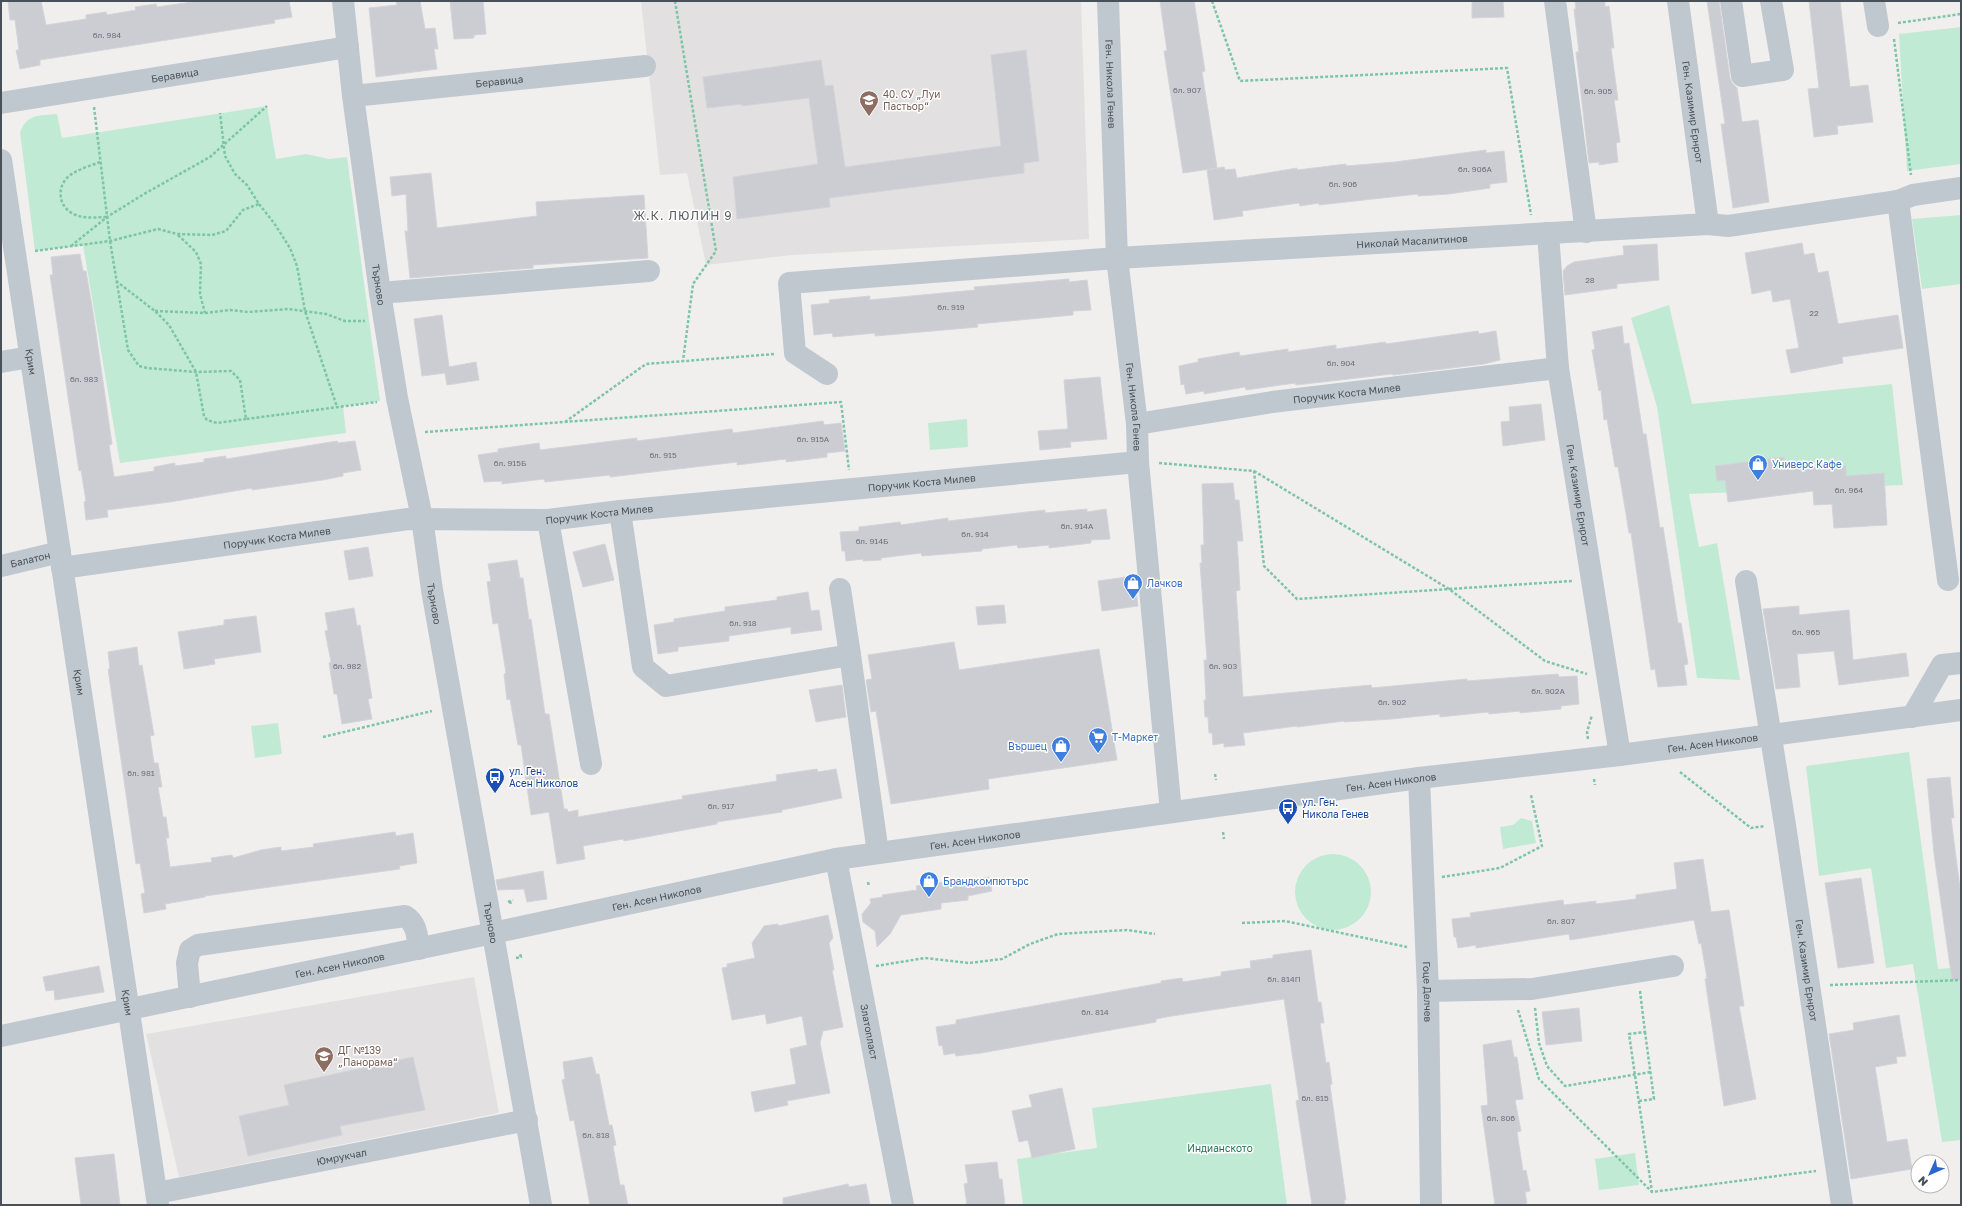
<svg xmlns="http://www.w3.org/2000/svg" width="1962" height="1206" font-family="'Golos Text',sans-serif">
	<rect width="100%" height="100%" fill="#f1efee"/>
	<!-- education -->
	<path fill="#e2e0e0" d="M641 1H1081L1089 239 792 255 706 265 687 173 660 175Z
		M474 977 499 1113 179 1177 146 1034Z"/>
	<!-- green -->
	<path fill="#c1ead4" d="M1961 27V164L1907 171 1899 34Z
		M267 106 276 159 306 154 329 159 347 157 380 401 343 406 346 433 120 463 83 245 35 251 20 132C28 113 39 116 57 114L62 138Z
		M1961 215V284L1922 289 1912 219Z
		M1669 305 1692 404 1892 384 1903 485 1689 494 1699 547 1717 543 1740 680 1697 678 1657 407 1631 318Z
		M967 419 968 447 930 450 928 423Z
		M278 723 282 754 255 758 251 726Z
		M1909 752 1938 969 1961 967V1140L1942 1142 1913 964 1886 968 1871 868 1819 876 1806 766Z
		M1521 818 1532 821 1536 843 1503 849 1500 827 1513 825Z
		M1295 892a38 38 0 1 1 76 0a38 38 0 1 1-76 0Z
		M1271 1084 1287 1205H1023L1017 1159 1097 1148 1092 1108Z
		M1635 1153 1639 1185 1599 1190 1595 1159Z"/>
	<!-- building -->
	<path fill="#cccdd3" stroke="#d3d4d9" d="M8 1H41L46 25 86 19V15L106 12 107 15 136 10 135 7 156 4 157 7 200 1H289L292 17 274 20 275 23 40 60V65L20 69 16 50H19L15 20H10Z
		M396 1H420L425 29 435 28 438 49H434L437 69 376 77 369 8 397 5Z
		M450 1H483L486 34 474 35V38L454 39Z
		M1160 1H1194L1205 71 1202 72 1217 168 1183 173 1164 51H1167Z
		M1472 1H1503L1504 17 1472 18Z
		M1575 1H1605V7L1609 6 1614 48H1611L1618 100H1614L1620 142 1616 143 1618 162 1599 165V162L1589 163 1576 52H1579L1574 9H1576Z
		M1707 1H1719L1730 78 1732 83 1737 88 1742 122 1758 120 1769 202 1733 208 1721 124H1725Z
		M1809 1H1840L1850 87 1868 85 1873 122 1837 126 1838 134 1814 137 1808 89 1819 88Z
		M1026 50 1039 161 1024 163V173L829 198 830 207 737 219 733 177 818 164 809 98 742 106V104L707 108 703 77 821 60 825 86 833 85 845 167 1001 146 991 55Z
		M1486 150V153L1504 151 1507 182 1490 184V188L1449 194 1418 196V194L1319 205V203L1300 206 1299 203 1242 211 1243 216 1214 220 1207 170 1224 167 1225 170 1235 169 1237 178 1297 168V170L1346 164V166L1395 162Z
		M431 173 437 228 537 216 536 202 644 195 648 258 533 265V268L410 278 405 231H408L406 194 392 196 390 177Z
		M1802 243 1804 255 1814 253 1818 273 1828 271 1838 324 1898 315 1903 348 1842 357 1843 363 1791 373 1786 350 1799 348 1790 299 1773 302 1771 290 1752 294 1745 253Z
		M1657 244 1659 280 1617 284V288L1565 295 1563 271 1567 266 1574 262 1624 255 1623 246Z
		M80 254 83 271H86L93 312 112 444 109 445 114 477 154 471V467L175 463V466L204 462V459L226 456V459L337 441 338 443 355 441 361 470 343 473V476L323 480 252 490V488L170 502 107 510 108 517 86 520 84 502 86 501 81 470 79 471 50 275H53L51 257Z
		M1069 279V282L1087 280 1091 310 1073 311V315L977 324 978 327 875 336V333L833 337 832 333 814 335 811 305 830 303 829 300 870 296 869 300 975 290 974 287Z
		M442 315 449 367 476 362 479 380 447 385 445 373 422 376 414 319Z
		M1622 326 1624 344 1629 343 1643 434H1646L1660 528 1663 527 1678 623H1681L1688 664 1684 665 1687 685 1658 687 1655 669 1651 670 1631 533H1629L1626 514 1618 467H1615L1607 419 1604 420 1601 390 1599 391 1592 350 1595 349 1592 332Z
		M1478 331 1479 334 1496 331 1500 360 1484 364 1393 375 1392 374 1296 385 1295 383 1246 390 1245 387 1204 394V391L1186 394 1184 384 1181 385 1179 366 1198 362V359L1239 352 1240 356 1288 349V352L1336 345V349L1385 342 1386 344Z
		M1100 377 1107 439 1070 442 1071 447 1040 450 1038 431 1068 429 1064 380Z
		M1541 404 1545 440 1503 446 1501 422 1510 421 1509 407Z
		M823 421 824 425 841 423 845 451 827 453V457L786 462V459L737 465V462L610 477V475L545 482 544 479 502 484V481L484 482 478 455 498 452V449L539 443 540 450 637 438V441L732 429 733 433Z
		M1784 457 1785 469 1846 466V476L1884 473 1887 525 1834 528 1832 504 1814 505 1813 491 1728 502 1725 480 1717 481 1715 466Z
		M1233 483 1235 500H1239L1243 541H1237L1240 590 1236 591 1243 697 1371 685 1372 688 1467 679V681L1558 674 1559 677 1577 676 1579 704 1561 706V709L1520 713V711L1489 714 1488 712 1440 717V714L1392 719 1344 722V721L1297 727V726L1243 733 1245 745 1224 747V743L1213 745 1212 733H1209L1208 717H1205L1204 700H1206L1204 660H1207L1200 563H1202L1201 545H1204L1202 484Z
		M1087 509V512L1106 509 1110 539 1091 540V543L1049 548V545L1018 548 1017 545 982 549V551L922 556 921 553 881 558V560L863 561V559L846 561 845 551H842L840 532 859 531V527L900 522 901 525 948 518V521L1045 510V513Z
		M605 544 614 580 583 587 573 552Z
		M368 547 373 576 349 580 344 551Z
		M517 560 520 578H523L529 620 531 619 545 714H549L564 809H567L568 812 578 810V817L683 799 682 796 777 781 776 775 817 769 818 772 836 769 842 798 782 810V812L717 822V824L624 841 623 839 583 846 585 859 557 864 549 812 531 815 521 745H518L510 699 507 700 504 674 506 673 498 623 493 624 487 582 491 581 488 564Z
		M1134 576 1138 606 1102 611 1098 581Z
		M808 592 811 611 819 610 822 630 791 634V627L729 636V641L678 647V651L658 654 654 625 674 622V619L725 611V607L777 600V597Z
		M1004 605 1006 623 978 625 976 607Z
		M1799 606V615L1849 610 1853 660 1906 653 1909 676 1839 685 1834 651 1797 654 1800 687 1776 689 1763 609Z
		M354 608 357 626 360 625 372 698 368 699 372 719 342 724 337 694H334L329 663 331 662 325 631 328 630 325 613Z
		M256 616 261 652 214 659 215 664 184 669 178 632 224 625V620Z
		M954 642 959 670 1099 649 1117 760 988 779 989 789 891 804 876 711 871 712 866 680 872 679 868 655Z
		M137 647 139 666 142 665 154 735 150 736 154 763H158L162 787H158L163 817H166L169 838H166L170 867 212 862 211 858 232 855 233 858 261 850 281 847V851L314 847 313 844 395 832 396 836 413 833 417 863 399 866 400 869 205 896V897L165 904 166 909 144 913 141 894 145 893 140 863 136 864 108 669H110L108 652Z
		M842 685 846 717 816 722 809 690Z
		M1950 777 1954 818H1951L1961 896V980H1952L1934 854 1927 779Z
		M1703 859 1711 912 1729 910 1744 1006H1739L1756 1099 1724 1106 1705 979 1707 978 1701 943 1699 944 1694 920 1570 940 1569 934 1476 948V945L1458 948 1456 937H1454L1452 919 1471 917 1470 913 1563 900 1564 905 1596 901V904L1636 899V895L1677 889 1674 863Z
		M543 871 547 899 527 902 524 889 498 890 496 880Z
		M989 877 992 891 968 896V900L941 903V909L901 915 890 934 877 947 875 931 863 922 862 914 871 903 870 899 883 897 882 895 917 890 916 886 966 879V882Z
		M1861 878 1874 963 1838 968 1825 883Z
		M828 915 833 938 829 943 834 970H832L843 1027 823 1031 820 1043 830 1093 787 1101 788 1105 755 1112 751 1092 796 1084 790 1049 807 1045 802 1016 767 1024 765 1014 732 1020 722 968 727 967V964L755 958 752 943 764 926 778 924V926Z
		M1311 950 1318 1002H1321L1324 1023H1320L1326 1063 1329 1062 1332 1084 1330 1085 1346 1200H1344L1345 1205H1312L1296 1101 1299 1100 1284 999 1172 1016 1156 1019V1022L981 1053 956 1056 955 1053 944 1055 942 1045 939 1046 936 1027 956 1024V1020L1161 983V981L1182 978 1183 982 1221 976V972L1251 968 1250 961 1273 958V955Z
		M99 966 104 992 55 1000 54 990 46 991 43 977Z
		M1579 1008 1582 1041 1546 1045 1542 1012Z
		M1899 1015 1906 1056 1896 1057 1897 1063 1875 1067 1887 1142 1907 1139 1912 1169 1851 1179 1829 1034 1854 1030 1853 1023Z
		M1511 1040 1514 1057H1517L1523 1099 1515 1100 1521 1131 1517 1132 1523 1171 1526 1170 1530 1191 1525 1192 1527 1203 1522 1205H1495L1481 1106 1488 1105 1483 1045Z
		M413 1057 425 1110 340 1126 342 1135 248 1156 239 1116 289 1105 284 1085Z
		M592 1057 596 1074H599L609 1125H612L616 1145 613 1146 620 1185H624L628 1205H590L574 1120 570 1121 562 1080 565 1079 563 1062Z
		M1062 1088 1075 1149 1032 1158 1028 1140 1019 1142 1012 1111 1032 1107 1029 1095Z
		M114 1154 120 1205H81L75 1158Z
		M997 1162 999 1179H1002L1005 1205H967L964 1184 968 1183 965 1165Z
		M848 1184 849 1187 866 1184 870 1205H783V1198Z"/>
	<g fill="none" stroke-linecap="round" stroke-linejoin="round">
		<!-- path -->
		<path stroke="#7cc5a7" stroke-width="2.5" stroke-dasharray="3 2" stroke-linecap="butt" d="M675 1 716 251 693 284 683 361
			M1212 1 1240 81 1507 68 1531 215
			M1898 23 1961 14
			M1894 39 1911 175
			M94 107 110 241 128 350 139 366 147 368 196 372 231 371 240 380 246 419 377 402
			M100 162C90 166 78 169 69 176 55 188 59 209 76 215 86 219 97 217 107 217
			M259 204 274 223 290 248 297 266 305 311 337 407
			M178 235 196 252 201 264 200 294 205 313
			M71 246 107 217 144 194 210 157 267 106
			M35 251 110 241 158 229 177 234 212 235 226 231 243 210 259 204 247 185 235 174 225 156 220 113
			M116 281 155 311 169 325 196 372 204 416 207 420 217 423 246 419
			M155 311 205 313 230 310 248 312 288 309 326 314 345 321H365
			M565 422 646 364 775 354
			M425 432 841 402 849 470
			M1159 463 1254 471 1264 566 1297 599 1572 581
			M1254 471 1449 589 1545 661 1587 674
			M323 737 432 711
			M1588 739 1587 732 1592 715
			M1680 772 1751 828 1765 826
			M1215 774 1216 780
			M1594 779 1595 785
			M1223 832 1224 839
			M1442 877 1500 868 1542 846 1531 795
			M868 882 869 887
			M510 901 511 905
			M508 902 513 900
			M1242 923 1285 921 1407 947
			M516 958 521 957 520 954
			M876 966 925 958 969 963 1002 959 1030 944 1058 934 1127 930 1155 934
			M1830 985 1961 980
			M1640 991 1645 1032 1629 1034 1652 1192 1816 1171
			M1535 1008 1539 1043 1547 1066 1565 1086 1651 1072
			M1518 1010 1539 1079 1652 1192
			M1639 1101 1654 1099 1645 1032"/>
		<!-- minor -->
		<g stroke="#c0c8cf" stroke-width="22">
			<path id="s1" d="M343 1 353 96 380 293 397 398 422 518 432 590 541 1205"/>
			<path id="s2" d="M1108 1 1117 258 1137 424 1138 462 1171 812"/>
			<path d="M1555 1 1586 232"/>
			<path id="s3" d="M1678 1 1708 224"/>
			<path d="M1731 1 1742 76 1783 70 1771 1"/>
			<path d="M1874 1 1878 26"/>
			<path id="s4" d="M353 96 645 66"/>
			<path id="s5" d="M1 103 348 47"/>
			<path id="s6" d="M1 160 158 1205"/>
			<path d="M1898 201 1948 580"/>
			<path id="s7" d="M1548 233 1558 368 1620 755"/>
			<path d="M380 293 649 271"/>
			<path d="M1 362 30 357"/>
			<path id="s8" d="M827 374 795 353 789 283 1117 258 1708 224 1728 226 1898 201 1913 195 1961 188"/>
			<path id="s9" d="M1137 424 1272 402 1558 368"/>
			<path d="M620 511 643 667 666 686 850 655 878 853"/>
			<path d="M548 520 591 764"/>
			<path id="s10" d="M1 566 60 552"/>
			<path id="s11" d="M62 568 408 519 548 520 620 511 1138 462"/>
			<path id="s12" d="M1746 581 1785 825 1842 1205"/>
			<path d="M840 589 850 655"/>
			<path d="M1912 717 1942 665 1961 663"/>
			<path id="s13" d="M1419 778 1428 991 1431 1205"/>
			<path id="s14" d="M836 859 903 1205"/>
			<path d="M1428 991 1532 989 1673 966"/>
			<path d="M190 997 187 963 190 950 198 945 405 916C417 923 417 936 419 949"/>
			<path id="s15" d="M1 1036 493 933 836 859 1419 778 1620 755 1961 710"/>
			<path id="s16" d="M157 1193 527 1120"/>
		</g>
	</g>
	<!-- icons -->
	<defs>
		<symbol id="school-pin" viewBox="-11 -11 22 30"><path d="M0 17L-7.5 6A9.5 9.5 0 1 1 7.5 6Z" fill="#8d6e63" stroke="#fff"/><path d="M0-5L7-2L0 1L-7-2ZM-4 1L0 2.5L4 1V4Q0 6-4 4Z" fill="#fff"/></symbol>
		<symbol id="shop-pin" viewBox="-11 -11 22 30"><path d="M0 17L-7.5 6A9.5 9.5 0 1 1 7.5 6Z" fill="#3f7fe0" stroke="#fff"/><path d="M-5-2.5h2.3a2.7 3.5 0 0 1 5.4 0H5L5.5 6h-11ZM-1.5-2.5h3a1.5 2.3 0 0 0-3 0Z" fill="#fff"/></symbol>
		<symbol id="supermarket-pin" viewBox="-11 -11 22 30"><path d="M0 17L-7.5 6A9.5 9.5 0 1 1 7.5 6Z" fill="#3f7fe0" stroke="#fff"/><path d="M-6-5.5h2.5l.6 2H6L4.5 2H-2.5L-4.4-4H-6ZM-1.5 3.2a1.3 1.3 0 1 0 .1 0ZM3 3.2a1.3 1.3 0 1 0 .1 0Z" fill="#fff"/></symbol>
		<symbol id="bus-pin" viewBox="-11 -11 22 30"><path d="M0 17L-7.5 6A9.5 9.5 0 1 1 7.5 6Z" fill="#1a4fb4" stroke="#fff"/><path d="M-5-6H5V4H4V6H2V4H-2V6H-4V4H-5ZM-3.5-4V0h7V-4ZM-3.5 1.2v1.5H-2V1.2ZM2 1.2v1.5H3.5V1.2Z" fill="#fff"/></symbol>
	</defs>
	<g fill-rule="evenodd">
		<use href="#school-pin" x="858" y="89" width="22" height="30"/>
		<use href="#shop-pin" x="1747" y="453" width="22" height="30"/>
		<use href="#shop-pin" x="1122" y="572" width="22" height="30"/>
		<use href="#supermarket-pin" x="1087" y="726" width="22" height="30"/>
		<use href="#shop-pin" x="1050" y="735" width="22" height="30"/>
		<use href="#bus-pin" x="484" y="766" width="22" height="30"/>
		<use href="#bus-pin" x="1277" y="797" width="22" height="30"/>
		<use href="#shop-pin" x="918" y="870" width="22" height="30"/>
		<use href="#school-pin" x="313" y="1045" width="22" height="30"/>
	</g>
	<g text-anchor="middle" stroke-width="3" stroke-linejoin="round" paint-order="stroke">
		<!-- number labels -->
		<g font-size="8" fill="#696f78">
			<text x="107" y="38">бл. 984</text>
			<text x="1187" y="93">бл. 907</text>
			<text x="1598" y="94">бл. 905</text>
			<text x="1475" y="172">бл. 906А</text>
			<text x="1343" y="187">бл. 906</text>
			<text x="1590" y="283">28</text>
			<text x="951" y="310">бл. 919</text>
			<text x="1814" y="316">22</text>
			<text x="1341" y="366">бл. 904</text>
			<text x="84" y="382">бл. 983</text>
			<text x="813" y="442">бл. 915А</text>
			<text x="663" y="458">бл. 915</text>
			<text x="510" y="466">бл. 915Б</text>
			<text x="1849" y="493">бл. 964</text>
			<text x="1077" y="529">бл. 914А</text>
			<text x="975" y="537">бл. 914</text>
			<text x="872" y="544">бл. 914Б</text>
			<text x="743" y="626">бл. 918</text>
			<text x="1806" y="635">бл. 965</text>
			<text x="347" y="669">бл. 982</text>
			<text x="1223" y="669">бл. 903</text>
			<text x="1548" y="694">бл. 902А</text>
			<text x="1392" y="705">бл. 902</text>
			<text x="141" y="776">бл. 981</text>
			<text x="721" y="809">бл. 917</text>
			<text x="1561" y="924">бл. 807</text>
			<text x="1284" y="982">бл. 814П</text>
			<text x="1095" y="1015">бл. 814</text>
			<text x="1315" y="1101">бл. 815</text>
			<text x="1501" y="1121">бл. 806</text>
			<text x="596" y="1138">бл. 818</text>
		</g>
		<!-- street labels -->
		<g font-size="10" fill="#48505a" stroke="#fff">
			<text dy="4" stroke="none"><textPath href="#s5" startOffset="176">Беравица</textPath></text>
			<text dy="4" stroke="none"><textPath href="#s4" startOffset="147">Беравица</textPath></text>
			<text dy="4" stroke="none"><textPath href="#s2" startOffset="83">Ген. Никола Генев</textPath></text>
			<text dy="4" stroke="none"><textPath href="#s3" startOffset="112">Ген. Казимир Ернрот</textPath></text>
			<text dy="4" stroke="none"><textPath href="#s8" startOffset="733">Николай Масалитинов</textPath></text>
			<text dy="4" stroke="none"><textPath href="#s1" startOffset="286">Търново</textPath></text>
			<text dy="4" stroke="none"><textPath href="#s6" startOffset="204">Крим</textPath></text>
			<text dy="4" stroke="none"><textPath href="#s9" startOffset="212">Поручик Коста Милев</textPath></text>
			<text dy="4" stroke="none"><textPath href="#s2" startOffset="407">Ген. Никола Генев</textPath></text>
			<text dy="4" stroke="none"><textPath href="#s11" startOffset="865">Поручик Коста Милев</textPath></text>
			<text dy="4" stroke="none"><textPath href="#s7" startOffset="264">Ген. Казимир Ернрот</textPath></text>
			<text dy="4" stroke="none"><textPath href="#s11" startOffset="541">Поручик Коста Милев</textPath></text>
			<text dy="4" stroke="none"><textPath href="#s11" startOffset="217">Поручик Коста Милев</textPath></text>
			<text dy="4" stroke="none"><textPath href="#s10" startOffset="30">Балатон</textPath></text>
			<text dy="4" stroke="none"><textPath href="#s1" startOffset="610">Търново</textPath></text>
			<text dy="4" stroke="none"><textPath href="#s6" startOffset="528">Крим</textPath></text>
			<text dy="4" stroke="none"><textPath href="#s15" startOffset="1738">Ген. Асен Николов</textPath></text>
			<text dy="4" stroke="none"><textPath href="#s15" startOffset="1414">Ген. Асен Николов</textPath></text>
			<text dy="4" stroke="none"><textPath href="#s15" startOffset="994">Ген. Асен Николов</textPath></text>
			<text dy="4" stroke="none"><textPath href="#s15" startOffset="670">Ген. Асен Николов</textPath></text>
			<text dy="4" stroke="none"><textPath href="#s1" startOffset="934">Търново</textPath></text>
			<text dy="4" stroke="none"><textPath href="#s15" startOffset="346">Ген. Асен Николов</textPath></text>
			<text dy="4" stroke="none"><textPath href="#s12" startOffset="394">Ген. Казимир Ернрот</textPath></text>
			<text dy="4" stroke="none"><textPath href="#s13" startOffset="214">Гоце Делчев</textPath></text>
			<text dy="4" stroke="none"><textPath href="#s6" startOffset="852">Крим</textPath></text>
			<text dy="4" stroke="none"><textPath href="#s14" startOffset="176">Златопласт</textPath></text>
			<text dy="4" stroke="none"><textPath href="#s16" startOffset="188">Юмрукчал</textPath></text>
		</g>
		<!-- education labels -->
		<g font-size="10" fill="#785e54" stroke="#fff" text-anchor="start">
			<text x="883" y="98">40. СУ „Луи<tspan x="883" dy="12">Пастьор“</tspan></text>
			<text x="338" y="1054">ДГ №139<tspan x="338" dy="12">„Панорама“</tspan></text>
		</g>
		<!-- shop labels -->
		<g font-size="10" fill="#366cbe" stroke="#fff" text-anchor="start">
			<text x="1772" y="468">Универс Кафе</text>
			<text x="1147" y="587">Лачков</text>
			<text x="1112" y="741">Т-Маркет</text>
			<text x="1047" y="750" text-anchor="end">Вършец</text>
			<text x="943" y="885">Брандкомпютърс</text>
		</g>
		<!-- transit labels -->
		<g font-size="10" fill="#164399" stroke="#fff" text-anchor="start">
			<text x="509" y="775">ул. Ген.<tspan x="509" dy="12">Асен Николов</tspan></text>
			<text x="1302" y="806">ул. Ген.<tspan x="1302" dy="12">Никола Генев</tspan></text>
		</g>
		<!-- park labels -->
		<g font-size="10" fill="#207450" stroke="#fff">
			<text x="1220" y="1152">Индианското</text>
		</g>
		<!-- quarter labels -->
		<g font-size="12" letter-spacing="1" fill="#5c5e63" stroke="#fff">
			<text x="683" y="220">Ж.К. ЛЮЛИН 9</text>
		</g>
	</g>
	<!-- border -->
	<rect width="1962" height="1206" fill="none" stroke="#48505a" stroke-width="4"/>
	<!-- north arrow -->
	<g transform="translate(1930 1174) rotate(225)"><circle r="19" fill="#ffffff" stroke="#b6b9bd"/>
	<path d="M0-3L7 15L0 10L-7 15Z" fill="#2b66ce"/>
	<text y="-6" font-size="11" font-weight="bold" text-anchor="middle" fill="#48505a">N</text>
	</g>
</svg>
